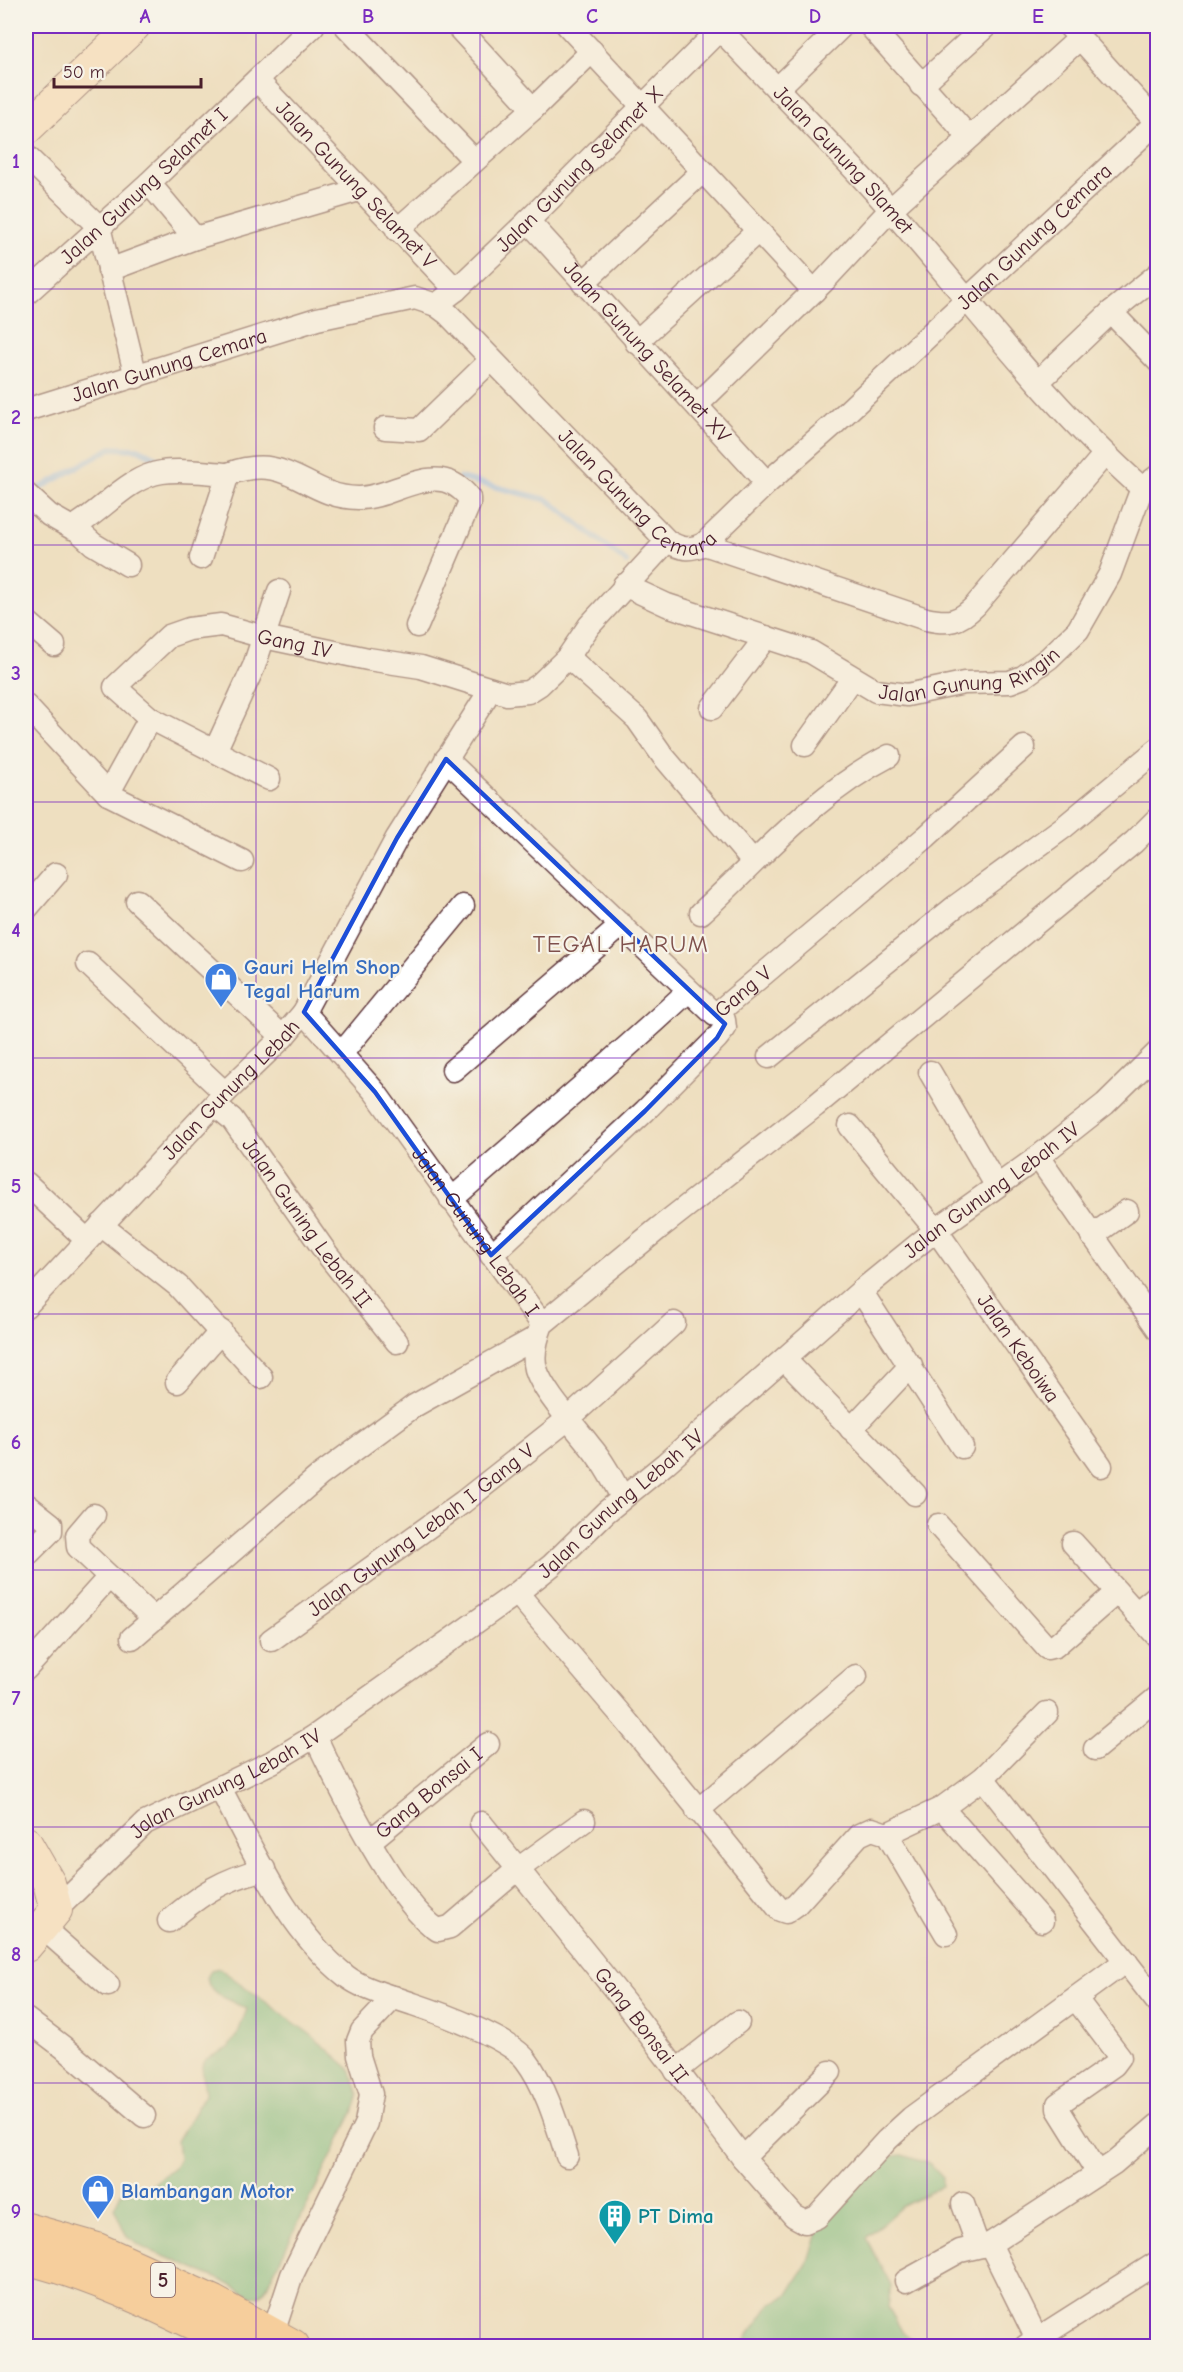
<svg xmlns="http://www.w3.org/2000/svg" width="1183" height="2372" font-family="'Comic Neue',sans-serif">
	<rect width="100%" height="100%" fill="#f7f3e8"/>
	<filter id="ink" filterUnits="userSpaceOnUse"><feTurbulence type="fractalNoise" baseFrequency=".0167" numOctaves="2"/><feDisplacementMap in="SourceGraphic" scale="12" xChannelSelector="R" yChannelSelector="G"/><feConvolveMatrix kernelMatrix="1 2 1 2 8 2 1 2 1" color-interpolation-filters="sRGB"/></filter>
	<filter id="wash" filterUnits="userSpaceOnUse"><feTurbulence type="fractalNoise" baseFrequency=".008" numOctaves="4" result="noise"/><feDisplacementMap in="SourceGraphic" scale="24" xChannelSelector="R" yChannelSelector="G"/><feGaussianBlur stdDeviation="1.35" result="paint"/><feColorMatrix in="noise" values="0 0 0 0 0 0 0 0 0 0 0 0 0 0 0 0 0 1.4 0 .05"/><feComposite in="paint" operator="in"/></filter>
	<g filter="url(#wash)">
		<rect width="100%" height="100%" fill="#eedfc0"/>
		<!-- forest -->
		<path fill="#72bc82" stroke="#5e6e56" stroke-width="1.5" d="M219 1968 310 2034 350 2069 359 2095 353 2113 266 2288 261 2295 252 2297 223 2281 142 2247 127 2237 114 2208 121 2193 147 2189 174 2167 179 2159 177 2141 205 2094 202 2067 206 2059 228 2048 238 2033 247 2009 222 1997 209 1986 207 1978 211 1970Z
			M902 2155 930 2164 942 2177V2186L901 2207 866 2238 891 2285 888 2307 902 2331 921 2346H741L771 2303 787 2296 810 2259 820 2224 877 2165 892 2156Z"/>
		<g fill="none" stroke-linecap="round" stroke-linejoin="round">
			<!-- stream -->
			<path stroke="#85b5f1" stroke-width="6" d="M460 478 548 500 626 562
				M30 494 111 448 138 449 166 463"/>
		</g>
	</g>
	<g filter="url(#ink)">
		<g fill="none" stroke-linecap="round" stroke-linejoin="round">
			<defs>
				<g id="street">
					<path d="M346 26 474 160"/>
					<path d="M457 26 533 109"/>
					<path d="M568 26 814 291"/>
					<path id="s1" d="M717 26C775 88 836 147 892 211 974 305 1049 406 1142 488"/>
					<path d="M870 26 969 137"/>
					<path d="M1069 26 1158 124"/>
					<path id="s2" d="M257 80 456 290"/>
					<path d="M921 85 986 26"/>
					<path d="M777 89 842 26"/>
					<path d="M26 156 99 227 136 377"/>
					<path d="M149 183 195 238"/>
					<path id="s3" d="M528 221 767 483"/>
					<path d="M397 230 533 109 592 51"/>
					<path d="M109 270 195 238 359 190"/>
					<path d="M583 283 703 171"/>
					<path id="s4" d="M26 294 149 183 313 26"/>
					<path id="s5" d="M436 305 456 290 528 221 720 29"/>
					<path d="M1111 312 1158 361"/>
					<path d="M636 342 758 231"/>
					<path d="M1038 382 1111 312 1158 274"/>
					<path d="M697 405 823 282 891 209 1080 38"/>
					<path id="s6" d="M26 410 317 319 415 298 436 305 448 314 667 541C681 549 689 551 704 544L767 483 833 425 1158 121"/>
					<path d="M385 428 419 430 491 360"/>
					<path d="M228 474C290 451 304 497 358 498 394 499 438 456 469 498V504L417 626"/>
					<path d="M26 494 49 515 72 528C102 512 127 477 162 472 183 469 207 473 228 474L201 558"/>
					<path d="M74 527 93 544 128 565"/>
					<path d="M704 544 926 619C949 624 959 622 975 606L1104 455"/>
					<path id="s7" d="M624 585 667 605 811 652 876 691 907 695 964 683 1010 682 1023 677 1049 658 1078 630 1110 574 1142 488 1158 476"/>
					<path d="M26 621 54 645"/>
					<path d="M568 657 637 719 663 756 753 862"/>
					<path d="M26 706 108 794 242 861"/>
					<path d="M712 708 766 637"/>
					<path d="M805 745 852 679"/>
					<path d="M215 751 254 666 279 591"/>
					<path id="s8" d="M446 759 715 1015 926 837 1024 747"/>
					<path id="s9" d="M269 779 150 718 115 687 169 636 189 629 221 625 264 637 368 659 421 667 507 694 528 692 539 685 568 657 589 626 667 541"/>
					<path d="M108 794 150 718"/>
					<path d="M137 901 283 1037"/>
					<path d="M26 909 56 874"/>
					<path d="M701 913C761 858 815 794 889 756"/>
					<path d="M88 964 225 1093"/>
					<path id="s10" d="M304 1012 375 1092 542 1324"/>
					<path d="M342 1053 463 906"/>
					<path d="M769 1057 956 906 1064 827 1158 749"/>
					<path d="M453 1070 622 925"/>
					<path d="M930 1072 996 1185"/>
					<path id="s11" d="M215 1105 232 1119 327 1254 397 1342"/>
					<path id="s12" d="M850 1126 936 1230 1101 1466"/>
					<path d="M1038 1157 1158 1329"/>
					<path d="M26 1183 87 1240"/>
					<path d="M451 1200C529 1130 611 1064 687 992"/>
					<path d="M101 1225 178 1286 261 1377"/>
					<path d="M1092 1236 1127 1211"/>
					<path d="M491 1255 645 1111 717 1038 725 1028 724 1020 718 1015"/>
					<path d="M861 1291 962 1447"/>
					<path id="s13" d="M26 1306 225 1093 283 1037 304 1012 397 838 491 689"/>
					<path d="M785 1360 915 1494"/>
					<path d="M177 1382 221 1331"/>
					<path d="M851 1429 911 1365"/>
					<path d="M622 1497C613 1480 603 1461 590 1446 575 1426 543 1392 536 1369 532 1355 537 1337 542 1324L659 1228 815 1106 1134 842 1158 818"/>
					<path d="M94 1515 77 1535 78 1547 153 1618"/>
					<path d="M938 1525 1047 1648 1055 1646 1117 1592"/>
					<path d="M1073 1543 1158 1637"/>
					<path d="M26 1556 51 1531V1524L27 1505"/>
					<path d="M517 1593 628 1723 780 1910 786 1912 796 1905 859 1835 872 1829 887 1834 942 1808 983 1778 1047 1713"/>
					<path d="M1136 1613 1158 1595"/>
					<path d="M132 1638 319 1476 414 1406 537 1337"/>
					<path id="s14" d="M271 1640 463 1502 568 1419 674 1323"/>
					<path d="M26 1669 109 1577"/>
					<path d="M315 1736C337 1783 396 1904 438 1930L450 1927 518 1869 584 1821"/>
					<path d="M1095 1749 1158 1697"/>
					<path d="M983 1778 1158 2003"/>
					<path d="M220 1788C255 1853 287 1929 346 1976 364 1990 391 1996 413 2004 440 2013 509 2038 526 2060 546 2086 557 2125 567 2156"/>
					<path d="M942 1808 1042 1921"/>
					<path d="M697 1811 856 1676"/>
					<path id="s15" d="M481 1823 624 2001 743 2158 794 2216 805 2222 817 2217 887 2140 911 2118 1126 1961"/>
					<path d="M887 1834 946 1934"/>
					<path id="s16" d="M370 1841 488 1744"/>
					<path id="s17" d="M56 1910 145 1823 272 1762 315 1736 517 1593 552 1565 606 1512 665 1464 861 1291 936 1230 1038 1157 1105 1104 1158 1052"/>
					<path d="M169 1921C202 1893 222 1880 264 1869"/>
					<path d="M43 1928 108 1985"/>
					<path d="M1076 1999 1120 2057 1114 2065 1058 2104V2109L1098 2173"/>
					<path d="M26 2019 63 2047 144 2116"/>
					<path d="M676 2071 738 2022"/>
					<path d="M743 2158 830 2072"/>
					<path d="M963 2204 978 2246"/>
					<path d="M906 2281 960 2251 990 2244"/>
					<path d="M273 2333 292 2275 366 2123 371 2094 359 2056 358 2041 362 2031 394 1997"/>
					<path d="M1037 2339 990 2244 1114 2163 1158 2125"/>
					<path d="M1026 2346 1158 2262"/>
				</g>
				<path id="secondary" d="M26 129 134 26
					M26 1843 49 1883 56 1910 26 1946"/>
				<path id="highway" d="M26 2229 96 2249 213 2302 293 2346
					M26 2258C101 2276 172 2313 241 2346"/>
			</defs>
			<!-- street casing -->
			<use href="#street" stroke="#633c41" stroke-width="25"/>
			<!-- secondary casing -->
			<use href="#secondary" stroke="#633c41" stroke-width="34"/>
			<!-- highway casing -->
			<use href="#highway" stroke="#633c41" stroke-width="35"/>
			<!-- street -->
			<use href="#street" stroke="#fff" stroke-width="22"/>
			<!-- secondary -->
			<use href="#secondary" stroke="#ffe4c6" stroke-width="32"/>
			<!-- highway -->
			<use href="#highway" stroke="#ffbb71" stroke-width="33"/>
		</g>
	</g>
	<!-- marked area -->
	<path d="M0 0H1183V2372H0ZM446 759 725 1024 717 1038 645 1111 491 1255 375 1092 304 1012 397 838Z" fill="#eedfc0" fill-opacity=".55" fill-rule="evenodd"/>
	<path fill="none" stroke="#1d4ed8" stroke-width="4.5" stroke-linejoin="round" d="M446 759 725 1024 717 1038 645 1111 491 1255 375 1092 304 1012 397 838Z"/>
	<!-- grid -->
	<path fill="none" stroke="#7b2cbf" stroke-width="1.5" stroke-opacity="0.55" d="M256 26V2346M480 26V2346M703 26V2346M927 26V2346M26 289H1158M26 545H1158M26 802H1158M26 1058H1158M26 1314H1158M26 1570H1158M26 1827H1158M26 2083H1158"/>
	<!-- icons -->
	<defs>
		<symbol id="shop-pin" viewBox="-11 -11 22 30"><path d="M0 17L-7.5 6A9.5 9.5 0 1 1 7.5 6Z" fill="#3f7fe0" stroke="#f7f3e8"/><path d="M-5-2.5h2.3a2.7 3.5 0 0 1 5.4 0H5L5.5 6h-11ZM-1.5-2.5h3a1.5 2.3 0 0 0-3 0Z" fill="#fff"/></symbol>
		<symbol id="building-pin" viewBox="-11 -11 22 30"><path d="M0 17L-7.5 6A9.5 9.5 0 1 1 7.5 6Z" fill="#0f9aa8" stroke="#f7f3e8"/><path d="M-4-6H4V6H1V3H-1V6H-4ZM-2.5-4.3h1.7v1.8h-1.7ZM.8-4.3h1.7v1.8H.8ZM-2.5-1h1.7V.8h-1.7ZM.8-1h1.7V.8H.8Z" fill="#fff"/></symbol>
	</defs>
	<g fill-rule="evenodd">
		<use href="#shop-pin" x="202" y="960" width="38" height="52"/>
		<use href="#shop-pin" x="79" y="2172" width="38" height="52"/>
		<use href="#building-pin" x="596" y="2197" width="38" height="52"/>
	</g>
	<g text-anchor="middle" stroke-width="4.5" stroke-linejoin="round" paint-order="stroke">
		<!-- shield labels -->
		<rect fill="#f7f3e8" stroke="#7e5f64" stroke-width="1.5" x="151" y="2263" width="24" height="34" rx="4.5"/>
		<g font-size="20" font-weight="bold" fill="#4a1f2b">
			<text x="163" y="2287">5</text>
		</g>
		<!-- street labels -->
		<g font-size="21" fill="#4a1f2b" stroke="#f7f3e8">
			<text dy="7" stroke="none"><textPath href="#s1" startOffset="184">Jalan Gunung Slamet</textPath></text>
			<text dy="7" stroke="none"><textPath href="#s5" startOffset="198">Jalan Gunung Selamet X</textPath></text>
			<text dy="7" stroke="none"><textPath href="#s4" startOffset="160">Jalan Gunung Selamet I</textPath></text>
			<text dy="7" stroke="none"><textPath href="#s2" startOffset="144">Jalan Gunung Selamet V</textPath></text>
			<text dy="7" stroke="none"><textPath href="#s6" startOffset="1248">Jalan Gunung Cemara</textPath></text>
			<text dy="7" stroke="none"><textPath href="#s3" startOffset="177">Jalan Gunung Selamet XV</textPath></text>
			<text dy="7" stroke="none"><textPath href="#s6" startOffset="150">Jalan Gunung Cemara</textPath></text>
			<text dy="7" stroke="none"><textPath href="#s6" startOffset="708">Jalan Gunung Cemara</textPath></text>
			<text dy="7" stroke="none"><textPath href="#s9" startOffset="384">Gang IV</textPath></text>
			<text dy="7" stroke="none"><textPath href="#s7" startOffset="372">Jalan Gunung Ringin</textPath></text>
			<text dy="7" stroke="none"><textPath href="#s8" startOffset="408">Gang V</textPath></text>
			<text dy="7" stroke="none"><textPath href="#s13" startOffset="298">Jalan Gunung Lebah</textPath></text>
			<text dy="7" stroke="none"><textPath href="#s17" startOffset="1186">Jalan Gunung Lebah IV</textPath></text>
			<text dy="7" stroke="none"><textPath href="#s11" startOffset="150">Jalan Guning Lebah II</textPath></text>
			<text dy="7" stroke="none"><textPath href="#s10" startOffset="279">Jalan Gunung Lebah I</textPath></text>
			<text dy="7" stroke="none"><textPath href="#s12" startOffset="279">Jalan Keboiwa</textPath></text>
			<text dy="7" stroke="none"><textPath href="#s17" startOffset="700">Jalan Gunung Lebah IV</textPath></text>
			<text dy="7" stroke="none"><textPath href="#s14" startOffset="186">Jalan Gunung Lebah I Gang V</textPath></text>
			<text dy="7" stroke="none"><textPath href="#s17" startOffset="214">Jalan Gunung Lebah IV</textPath></text>
			<text dy="7" stroke="none"><textPath href="#s16" startOffset="76">Gang Bonsai I</textPath></text>
			<text dy="7" stroke="none"><textPath href="#s15" startOffset="258">Gang Bonsai II</textPath></text>
		</g>
		<!-- shop labels -->
		<g font-size="21" font-weight="bold" fill="#366cbe" stroke="#f7f3e8" text-anchor="start">
			<text x="244" y="974">Gauri Helm Shop<tspan x="244" dy="24">Tegal Harum</tspan></text>
			<text x="121" y="2198">Blambangan Motor</text>
		</g>
		<!-- culture labels -->
		<g font-size="21" font-weight="bold" fill="#0d838f" stroke="#f7f3e8" text-anchor="start">
			<text x="638" y="2223">PT Dima</text>
		</g>
		<!-- quarter labels -->
		<g font-size="24" letter-spacing="1.5" fill="#7f504c" stroke="#f7f3e8">
			<text x="621" y="952">TEGAL HARUM</text>
		</g>
	</g>
	<!-- margin -->
	<rect width="1183" height="2372" fill="none" stroke="#f7f3e8" stroke-width="66"/>
	<!-- scale -->
	<path d="M54 78v9h147v-9" fill="none" stroke="#4a1f2b" stroke-width="3"/>
	<text x="63" y="78" font-size="18" fill="#4a1f2b" stroke="#f7f3e8" stroke-width="4.5" paint-order="stroke">50 m</text>
	<rect x="33" y="33" width="1117" height="2306" fill="none" stroke="#7b2cbf" stroke-width="2"/>
	<g font-size="20" text-anchor="middle" font-weight="bold" fill="#7b2cbf">
		<text x="145" y="23">A</text>
		<text x="368" y="23">B</text>
		<text x="592" y="23">C</text>
		<text x="815" y="23">D</text>
		<text x="1038" y="23">E</text>
		<text x="16" y="168">1</text>
		<text x="16" y="424">2</text>
		<text x="16" y="680">3</text>
		<text x="16" y="937">4</text>
		<text x="16" y="1193">5</text>
		<text x="16" y="1449">6</text>
		<text x="16" y="1705">7</text>
		<text x="16" y="1961">8</text>
		<text x="16" y="2218">9</text>
	</g>
</svg>
